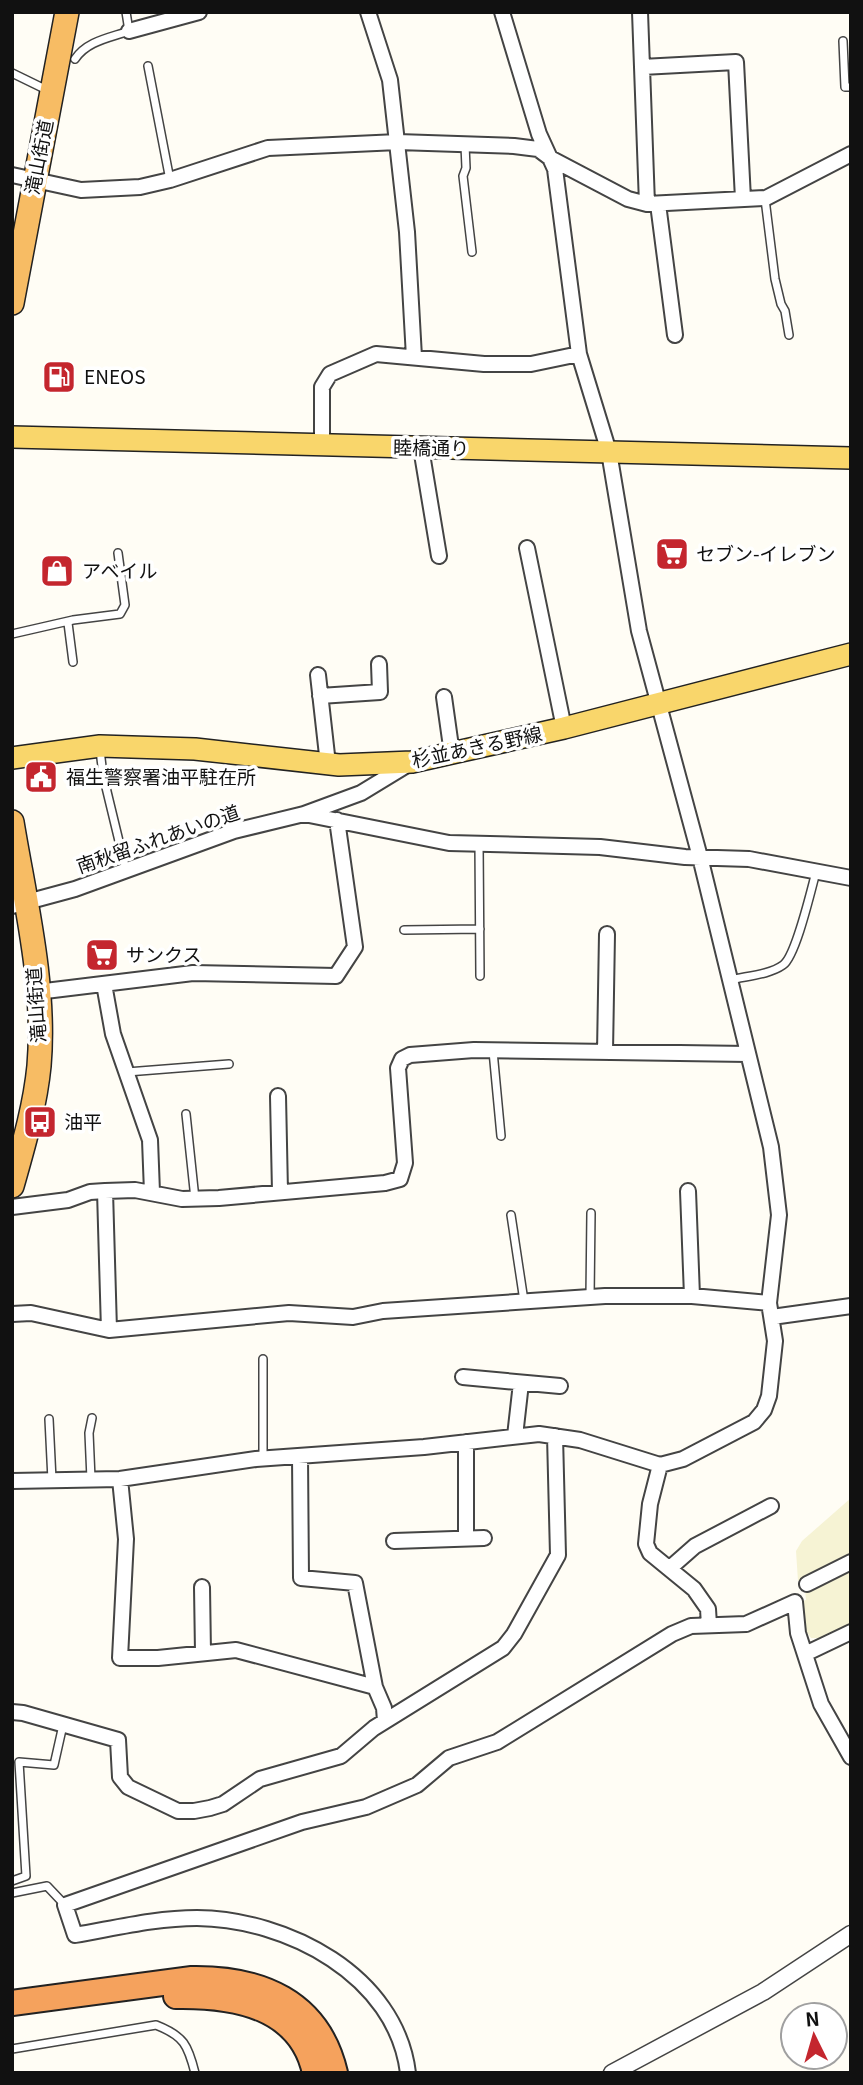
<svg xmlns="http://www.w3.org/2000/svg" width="863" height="2085" font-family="Georgia,'Noto Sans JP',serif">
	<rect width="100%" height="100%" fill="#fffdf5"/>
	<!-- farmland -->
	<path fill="#f6f3d4" d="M851 1498V1555L798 1581 796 1551 802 1541Z
		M851 1567V1626L825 1638H811L806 1631 802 1601 806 1600 805 1590Z"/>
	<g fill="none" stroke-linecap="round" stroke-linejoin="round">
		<defs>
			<path id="service" d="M843 41 845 87H851
				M75 59C87 41 109 38 129 31L126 12
				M148 66 170 180
				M12 73 49 91
				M465 145 466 168 463 176 472 252
				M765 199 775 279 781 304 785 311 789 335
				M68 623 73 662
				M12 634 73 620 120 614 125 605 118 553
				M100 750 103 775 126 870
				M479 844 480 976
				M404 930 480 929
				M730 980C746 976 769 975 783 965 796 956 811 890 816 872
				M493 1051 501 1136
				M127 1072 229 1064
				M186 1114 195 1199
				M511 1215 524 1301
				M590 1297 591 1213
				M49 1419 52 1480
				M263 1458V1359
				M91 1479 89 1433 92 1418
				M12 1881 26 1876 19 1762 54 1765 63 1725
				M12 1893 47 1886 65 1905
				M12 2049 156 2025C184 2036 188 2045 195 2073"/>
			<path id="minor" d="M368 12 390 80 407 232 414 357
				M640 12 642 67
				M129 31 199 12
				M12 175 81 190 140 187 170 180 268 148 398 142 514 146 538 149 550 158 628 199 647 204 766 198 851 154
				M647 204 642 67 736 62 743 199
				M658 204 675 335
				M322 446V387L330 374 376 354 484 364H531L579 354
				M421 448 439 556
				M527 548 564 728
				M318 675 328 764
				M320 696 380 692 379 664
				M444 697 452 754
				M304 814 449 843 600 847 685 857 749 859 851 878
				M12 906 75 889 234 831 304 814 361 793 407 765
				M104 984 113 1034 150 1140 152 1192
				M37 992 193 973 336 976 355 947 337 820
				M605 1052 607 934
				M278 1096 280 1192
				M105 1191 109 1330
				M688 1191 692 1296
				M12 1207 68 1200 90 1192 105 1191 135 1190 182 1199 219 1198 385 1183 400 1179 405 1163 398 1068 402 1059 410 1055 474 1050 748 1054
				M12 1314 31 1313 109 1330 289 1313 353 1317 383 1311 605 1296H692L769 1303
				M772 1317 851 1306
				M463 1377 560 1386
				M515 1436 521 1383
				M300 1456 301 1578 355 1583 375 1687 384 1708 385 1721
				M660 1465 650 1504 646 1544 650 1553 694 1589 708 1609 709 1625
				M120 1479 126 1539 120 1658H158L236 1650 375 1687
				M12 1481 120 1479 256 1459 424 1447 539 1434 580 1440 660 1465 683 1459 754 1422 764 1410 769 1396 775 1341 769 1303 779 1215 771 1147 700 857 639 631 609 452 579 354 555 169 539 134 502 12
				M466 1538V1442
				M394 1541 484 1538
				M670 1568 695 1546 771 1506
				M807 1584 851 1562
				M202 1587 203 1653
				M805 1654 851 1632
				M12 1712 23 1713 118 1740 120 1777 128 1787 178 1811H194L210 1808 223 1804 260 1779 341 1756 374 1728 503 1648 514 1634 558 1555 555 1436
				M408 2073C396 1975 287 1919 197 1918 156 1918 116 1928 75 1935L65 1905 302 1822 366 1807 417 1785 449 1758 497 1742 672 1634 691 1626 746 1624 795 1602 798 1633 821 1704 851 1757"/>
			<path id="tertiary" d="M612 2073 763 1992 851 1934"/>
			<path id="primary" d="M12 437 851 458
				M12 758 100 746 195 749 339 765 412 762 564 728 851 654"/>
			<path id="trunk" d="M12 303 67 12
				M12 822C25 901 46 985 39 1066 35 1107 23 1147 12 1186"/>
			<path id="motorway" d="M176 1996C234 1995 301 2006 315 2073
				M12 2003 192 1979C260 1978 318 2001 335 2073"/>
		</defs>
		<!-- service casing -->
		<use href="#service" stroke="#444" stroke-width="10"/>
		<!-- minor casing -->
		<use href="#minor" stroke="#444" stroke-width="18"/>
		<!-- tertiary casing -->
		<use href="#tertiary" stroke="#444" stroke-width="19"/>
		<!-- primary casing -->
		<use href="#primary" stroke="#222" stroke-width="24"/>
		<!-- trunk casing -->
		<use href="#trunk" stroke="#222" stroke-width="26"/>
		<!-- motorway casing -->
		<use href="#motorway" stroke="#222" stroke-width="28"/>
		<!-- service -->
		<use href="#service" stroke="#fff" stroke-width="7"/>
		<!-- minor -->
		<use href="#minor" stroke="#fff" stroke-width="14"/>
		<!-- tertiary -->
		<use href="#tertiary" stroke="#fff" stroke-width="16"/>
		<!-- primary -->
		<use href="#primary" stroke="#f9d66b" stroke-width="21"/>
		<!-- trunk -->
		<use href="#trunk" stroke="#f7bc64" stroke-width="23"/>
		<!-- motorway -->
		<use href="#motorway" stroke="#f5a25d" stroke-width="24"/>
	</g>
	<!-- icons -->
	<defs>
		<symbol id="fuel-square" viewBox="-11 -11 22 22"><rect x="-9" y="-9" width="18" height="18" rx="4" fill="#c4262e" stroke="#fff"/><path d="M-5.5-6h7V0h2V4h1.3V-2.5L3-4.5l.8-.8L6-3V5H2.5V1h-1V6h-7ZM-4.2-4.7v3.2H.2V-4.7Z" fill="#fff"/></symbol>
		<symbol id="supermarket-square" viewBox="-11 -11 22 22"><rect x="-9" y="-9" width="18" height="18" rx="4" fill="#c4262e" stroke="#fff"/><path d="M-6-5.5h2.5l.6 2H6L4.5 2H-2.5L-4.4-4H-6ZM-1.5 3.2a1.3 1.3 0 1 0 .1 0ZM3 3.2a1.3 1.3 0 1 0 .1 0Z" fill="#fff"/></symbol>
		<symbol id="shop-square" viewBox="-11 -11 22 22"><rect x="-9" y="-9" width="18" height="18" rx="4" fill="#c4262e" stroke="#fff"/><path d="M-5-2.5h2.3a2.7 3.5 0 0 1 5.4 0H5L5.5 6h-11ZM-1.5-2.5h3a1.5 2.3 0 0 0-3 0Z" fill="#fff"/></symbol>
		<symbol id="civic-square" viewBox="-11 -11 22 22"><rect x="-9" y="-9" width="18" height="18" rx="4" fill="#c4262e" stroke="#fff"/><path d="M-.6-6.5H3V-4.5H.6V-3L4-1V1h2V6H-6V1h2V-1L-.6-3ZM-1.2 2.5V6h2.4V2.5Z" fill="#fff"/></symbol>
		<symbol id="bus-square" viewBox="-11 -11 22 22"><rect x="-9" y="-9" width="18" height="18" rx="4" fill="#c4262e" stroke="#fff"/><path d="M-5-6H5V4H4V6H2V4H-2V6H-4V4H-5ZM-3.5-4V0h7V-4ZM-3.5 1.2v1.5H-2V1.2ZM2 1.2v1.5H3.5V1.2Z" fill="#fff"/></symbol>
	</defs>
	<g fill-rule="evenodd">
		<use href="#fuel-square" x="40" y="358" width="38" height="38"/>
		<use href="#supermarket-square" x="653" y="535" width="38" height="38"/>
		<use href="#shop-square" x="38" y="552" width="38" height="38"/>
		<use href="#civic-square" x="22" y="758" width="38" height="38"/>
		<use href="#supermarket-square" x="83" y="936" width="38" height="38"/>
		<use href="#bus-square" x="21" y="1103" width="38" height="38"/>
	</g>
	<g text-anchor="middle" stroke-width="7" stroke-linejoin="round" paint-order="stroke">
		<!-- street labels -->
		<g font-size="19" fill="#111" stroke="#fff">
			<text transform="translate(39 157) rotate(-79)" y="7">滝山街道</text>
			<text transform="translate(431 448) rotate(1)" y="7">睦橋通り</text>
			<text transform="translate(477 747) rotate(-12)" y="7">杉並あきる野線</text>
			<text transform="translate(158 839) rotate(-19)" y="7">南秋留ふれあいの道</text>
			<text transform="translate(36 1005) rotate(-94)" y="7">滝山街道</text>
		</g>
		<!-- poi labels -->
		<g font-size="19" fill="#111" stroke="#fff" text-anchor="start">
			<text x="84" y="384">ENEOS</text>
			<text x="696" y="561">セブン-イレブン</text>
			<text x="82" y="578">アベイル</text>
			<text x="66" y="784">福生警察署油平駐在所</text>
			<text x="126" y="962">サンクス</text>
			<text x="64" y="1129">油平</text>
		</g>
	</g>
	<!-- border -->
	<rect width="863" height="2085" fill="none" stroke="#111111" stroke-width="28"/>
	<!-- north arrow -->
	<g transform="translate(814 2036) rotate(355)"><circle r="33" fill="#ffffff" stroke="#a0a0a0" stroke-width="2"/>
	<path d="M0-5L12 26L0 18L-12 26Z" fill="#c4262e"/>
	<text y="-10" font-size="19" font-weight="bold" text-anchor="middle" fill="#111111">N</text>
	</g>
</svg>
